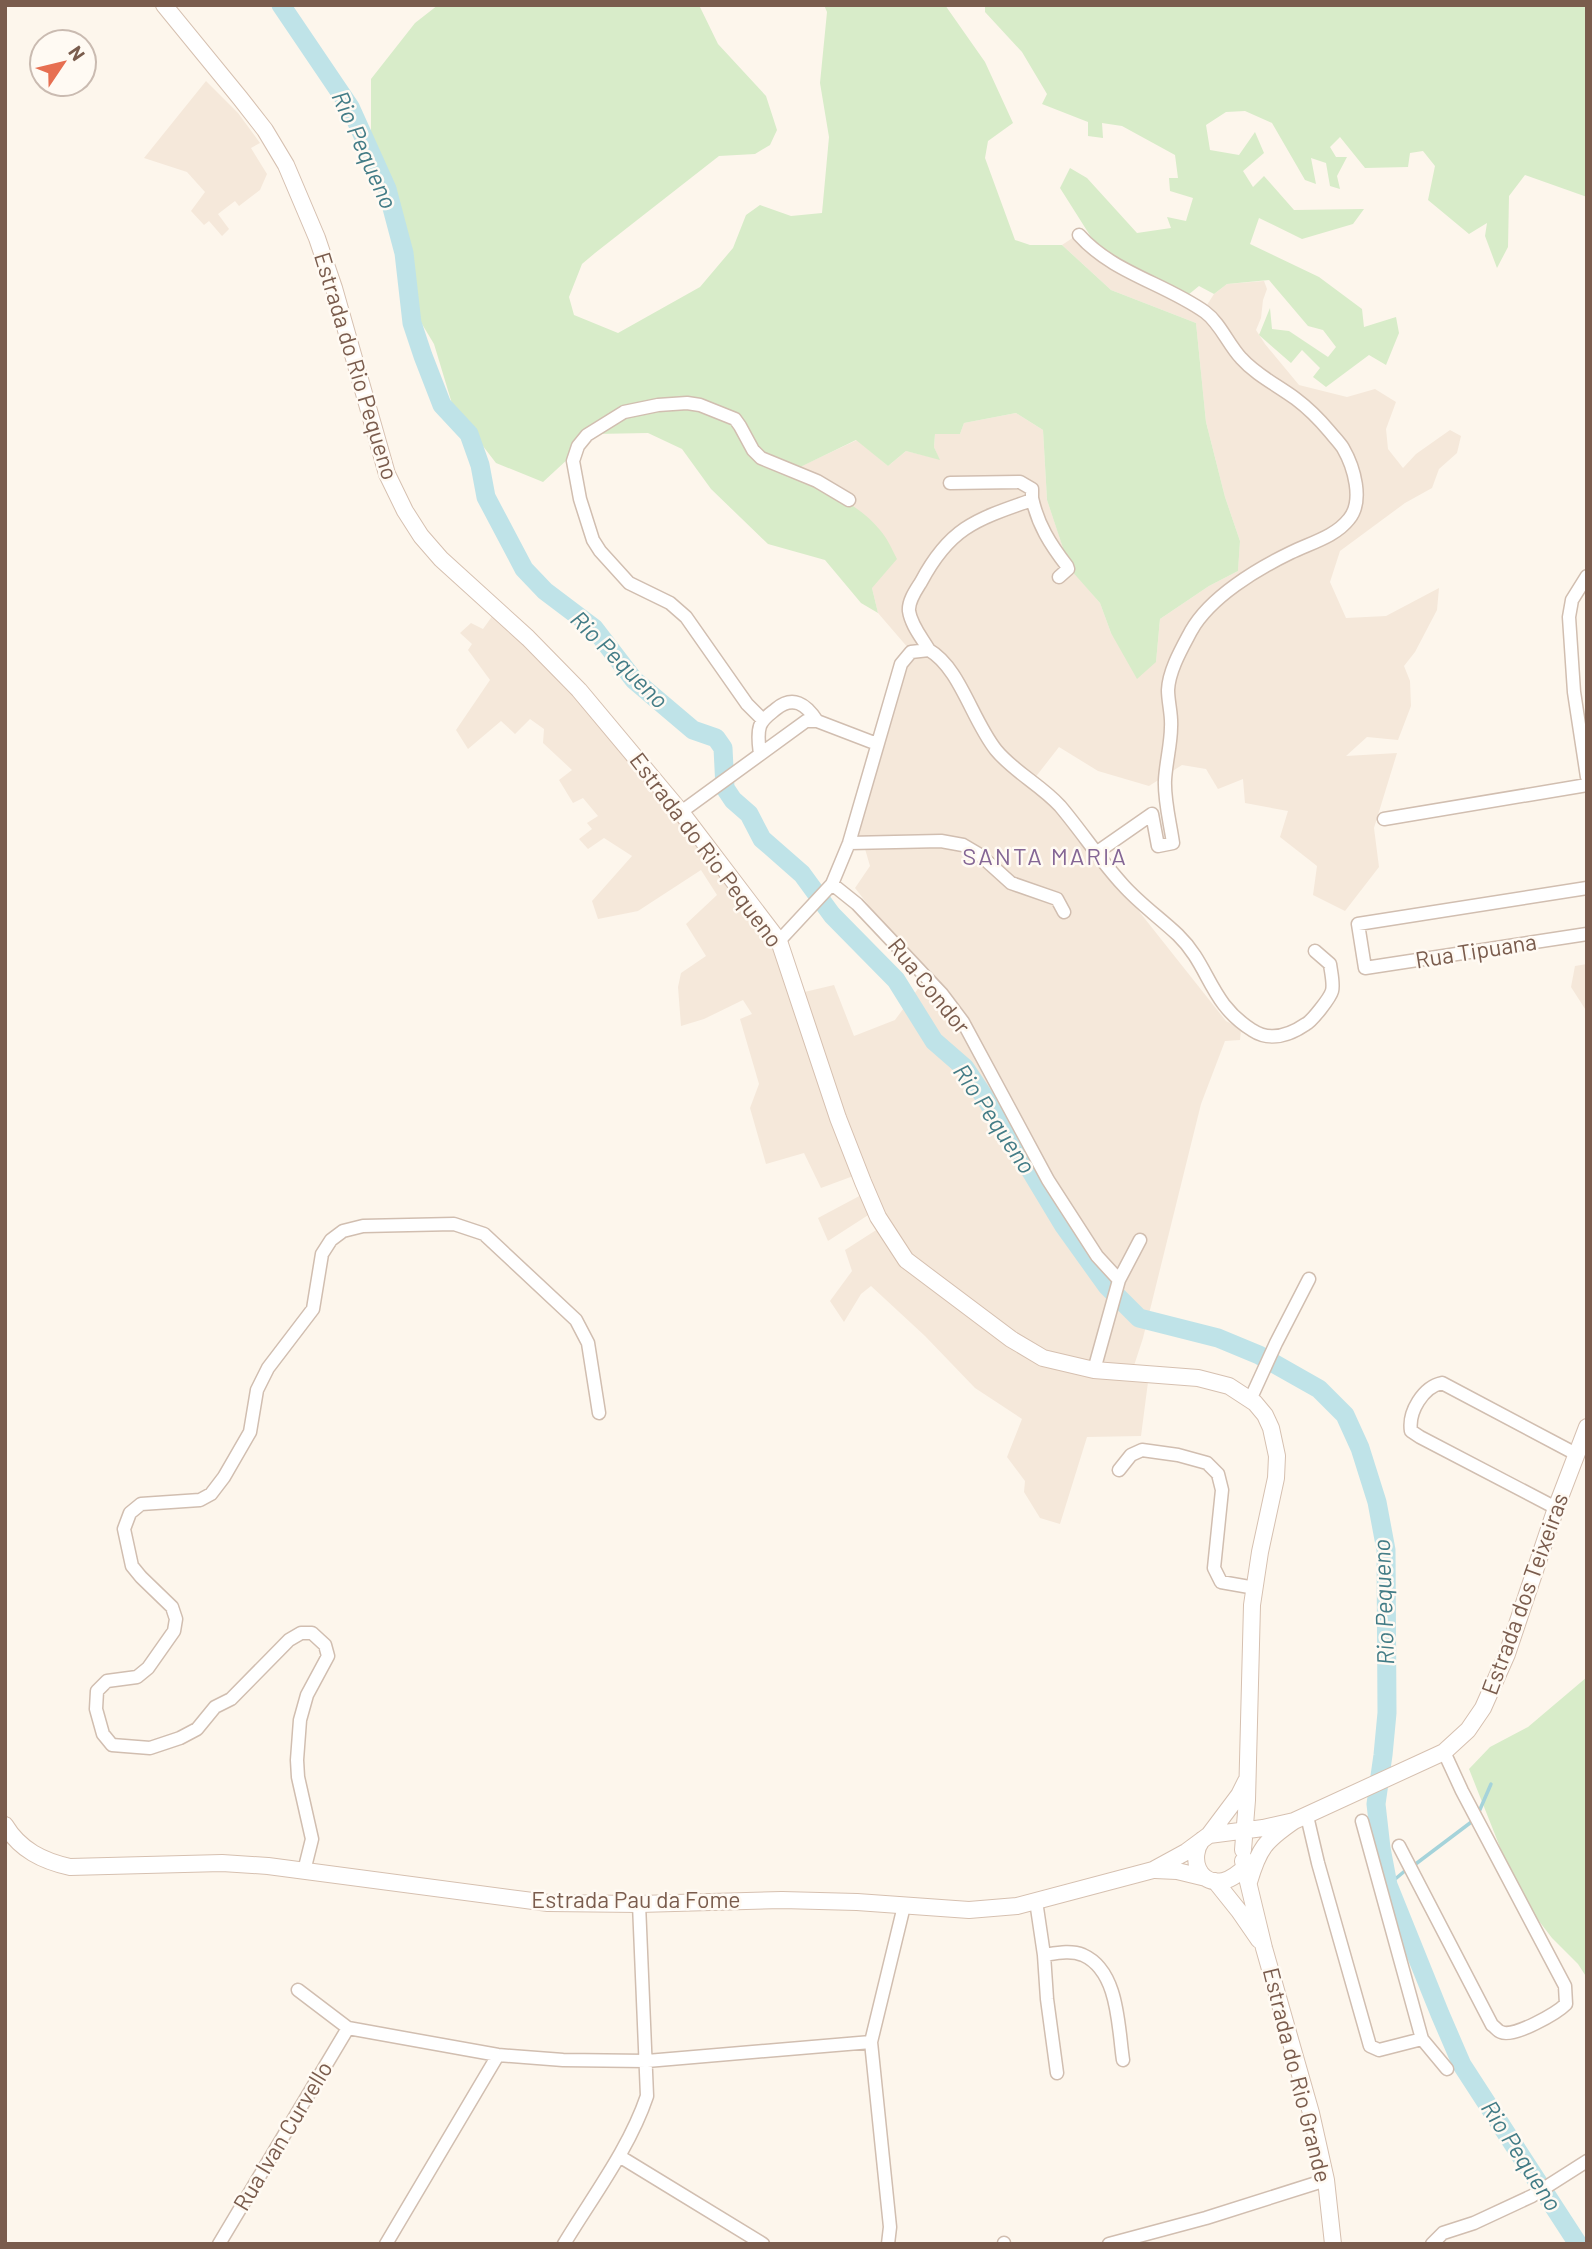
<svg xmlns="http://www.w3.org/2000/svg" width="1592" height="2249" font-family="Barlow,sans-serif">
	<rect width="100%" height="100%" fill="#fdf6ec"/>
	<!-- residential -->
	<path fill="#f5e8da" d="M206 81 238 113 260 143 251 148 267 174 260 190 239 206 235 201 218 214 229 229 222 236 209 221 204 225 191 211 205 192 187 172 144 158Z
		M1074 237 1205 308 1214 294 1227 284 1264 281 1267 289 1263 300 1261 318 1256 330 1265 344 1299 385 1347 397 1375 389 1396 402 1386 429 1388 449 1403 468 1416 454 1450 430 1461 436 1457 453 1439 469 1432 488 1405 503 1340 551 1330 582 1346 618 1386 616 1439 588 1437 610 1415 652 1404 666 1410 681 1411 706 1398 740 1367 737 1346 756 1397 753 1374 828 1379 867 1345 911 1313 895 1317 866 1280 837 1288 811 1245 803 1243 779 1218 789 1206 769 1182 765 1149 786 1098 771 1059 747 1034 779 1226 1021 1241 1029 1240 1040 1225 1041 1201 1104 1143 1338 1129 1381 1148 1382 1141 1436 1087 1437 1060 1524 1040 1518 1024 1492 1025 1481 1007 1457 1022 1419 975 1388 925 1336 871 1286 861 1294 844 1322 830 1301 852 1271 845 1250 884 1225 876 1210 828 1241 818 1218 865 1193 856 1175 821 1188 804 1153 766 1164 750 1108 759 1084 740 1019 752 1014 743 1000 704 1019 681 1026 678 987 681 973 706 956 686 924 717 895 701 870 638 911 598 919 592 901 632 856 604 838 588 849 579 839 592 829 587 823 598 816 583 798 573 803 559 780 572 770 543 743 544 729 530 719 515 734 501 721 468 749 456 730 490 680 468 650 472 644 460 633 471 623 483 629 493 615 560 677 618 741 772 938 796 994 834 985 854 1036 895 1020 931 971 877 916 855 888 870 866 863 842 854 839 893 717 909 649 878 613 872 588 791 471 857 440 888 466 906 451 939 459 934 447 935 434H960L964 423 1016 413 1043 430 1047 500 1070 568 1100 603 1111 633 1156 662 1160 619 1209 586 1238 571 1240 541 1225 497 1206 422 1196 323 1111 290 1062 245Z
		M1587 964V1012L1571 987 1575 966Z"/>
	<!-- green -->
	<path fill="#d8ecc9" d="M438 5H699L718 44 766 96 777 130 770 145 755 154 719 156 595 253 582 264 569 297 574 315 618 333 700 287 733 248 746 215 760 205 791 216 822 213 829 137 820 83 827 12 824 5H945L985 62 1013 123 988 141 985 158 1015 240 1030 245H1062L1111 290 1196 323 1206 422 1225 497 1240 541 1238 571 1209 586 1160 619 1156 662 1137 679 1111 633 1100 603 1070 569 1047 500 1043 430 1016 413 964 423 960 434H935L934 447 940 460 906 451 888 466 856 440 792 471C821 488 858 503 880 530 887 538 892 549 897 559L872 588 878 613 861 603 825 560 768 544 711 489 682 449 648 433 595 434 543 482 496 463 453 407 434 344 404 294 394 212 371 148V79L415 23Z
		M985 5H1587V197L1525 175 1509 196 1508 247 1497 268 1485 236 1487 223 1469 234 1428 200 1435 166 1423 151 1410 153 1408 167 1365 168 1340 137 1330 147 1336 157H1347L1337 176 1340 189 1330 186 1326 163 1311 158 1316 184 1305 180 1272 123 1245 111 1226 112 1206 125 1210 150 1239 155 1255 132 1264 153 1243 171 1253 187 1264 176 1294 210 1364 209 1353 224 1302 239 1259 218 1250 244 1319 277 1362 309 1364 327 1396 317 1399 333 1386 365 1369 355 1326 387 1313 377 1320 368 1302 350 1291 363 1259 335 1270 308 1272 329 1289 331 1328 357 1336 347 1323 330 1308 326 1269 280 1227 284 1214 294 1199 286 1188 295 1103 256 1060 188 1070 168 1087 178 1137 233 1171 228 1167 217 1186 221 1193 198 1170 191 1169 178H1178L1175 155 1122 126 1102 123 1103 138 1088 136V122L1042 104 1047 94 1022 52 985 12Z
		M1587 1677V1978L1578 1964 1552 1938 1519 1895 1469 1769 1490 1747 1528 1727Z"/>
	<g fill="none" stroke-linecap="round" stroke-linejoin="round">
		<!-- stream -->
		<path stroke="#a5d3da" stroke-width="3.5" d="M1478 1814 1491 1784
			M1413 1866 1474 1820
			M1388 1885 1406 1870"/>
		<!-- river -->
		<path stroke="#bfe3e8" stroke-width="19" d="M281 5 350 107 387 189 404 253 412 323 423 356 442 405 469 434 480 465 486 497 524 569 545 591 594 628 634 680 693 730 716 738 723 748 725 788 733 800 749 814 762 839 802 874 832 915 896 980 934 1041 965 1068 1005 1128 1064 1226 1107 1286 1139 1318 1218 1338 1259 1355 1319 1389 1345 1415 1360 1448 1377 1502 1386 1550 1387 1713 1383 1755 1376 1804 1381 1848 1388 1885 1440 2014 1462 2065 1578 2244"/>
		<defs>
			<path id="street" d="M1079 235C1113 273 1164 283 1205 312 1220 323 1228 344 1241 358 1256 375 1277 385 1296 399 1308 408 1320 420 1330 432 1334 437 1340 443 1343 448 1354 467 1364 501 1349 519 1335 537 1310 543 1290 553 1257 569 1210 597 1191 631 1182 648 1169 670 1168 690 1168 702 1172 715 1171 727 1171 744 1166 762 1165 780 1164 800 1170 822 1173 843L1158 846 1152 814 1096 853
				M1032 498C1038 525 1050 544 1067 566L1068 569 1059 577
				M1587 576 1572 600 1569 617 1574 692 1587 777
				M929 650C960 668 972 720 996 750 1014 772 1041 785 1060 806 1082 832 1100 860 1123 885 1140 904 1160 918 1178 935 1210 966 1209 1003 1252 1030 1270 1042 1290 1035 1306 1024 1312 1021 1330 998 1332 991 1334 984 1331 972 1330 964L1315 951
				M929 650C922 638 911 625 909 611 908 601 916 590 921 582 949 529 974 520 1029 501L1032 498V489L1020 482 950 483
				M763 720 747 704 686 617 670 603 629 583 600 551 593 540 580 499 573 461 578 446 587 435 624 412 658 405 687 403 700 405 735 419 740 426 753 450 761 458 817 481 849 500
				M760 754C759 745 757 735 760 726 763 718 770 714 776 709 793 695 806 704 817 721
				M681 812 806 721H817L877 744
				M1384 819 1587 785
				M849 843 941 841 963 845 980 855 1011 883 1057 899 1064 912
				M832 884 857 904 942 994 963 1022 1048 1180 1097 1256 1119 1280
				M1587 888 1358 924 1365 968 1587 934
				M779 941 832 884 849 843 901 664 911 652 929 650
				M1094 1370 1119 1280 1140 1240
				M1250 1400 1276 1343 1309 1279
				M1119 1470 1131 1455 1142 1450 1178 1455 1207 1463 1218 1474 1222 1490 1214 1568 1221 1582 1255 1588
				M1556 1508 1420 1437 1411 1431C1408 1412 1423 1387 1442 1383L1576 1454
				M1307 1816 1318 1863 1370 2046 1379 2050 1422 2039 1362 1821
				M1399 1846 1492 2025C1495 2027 1498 2031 1501 2032 1514 2038 1557 2013 1566 2004L1565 1986 1462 1791 1444 1752
				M304 1871 312 1839 298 1777 297 1760 300 1720 307 1695 328 1656 325 1645 312 1633H301L289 1640 231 1699 215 1707 197 1729 180 1738 150 1748 112 1745 103 1734 96 1709 97 1691 107 1681 137 1677 148 1668 174 1631 176 1619 172 1607 141 1577 132 1566 124 1529 130 1513 141 1504 200 1500 211 1494 224 1477 250 1432 257 1390 268 1368 313 1309 322 1254 331 1240 343 1231 363 1226 454 1224 484 1234 576 1320 588 1343 599 1413
				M1036 1901 1044 1955 1047 1999 1057 2073
				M1044 1955C1057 1953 1071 1950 1083 1955 1119 1971 1118 2027 1123 2060
				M298 1990 348 2028 498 2055 563 2060 647 2061 871 2042
				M1422 2039 1447 2069
				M619 2156 763 2244
				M1004 2243V2244
				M219 2244 348 2028
				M386 2244 498 2055
				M564 2244C593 2196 629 2149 647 2096L639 1904
				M888 2244 890 2227 871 2042 904 1906
				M1109 2244 1206 2218 1326 2180
				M1432 2244 1443 2233 1474 2223 1532 2196 1587 2161"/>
			<path id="secondary" d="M164 5 240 98 265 130 286 165 317 238 334 288 387 474 405 511 421 536 441 559 528 638 579 690 681 812 779 941 838 1118 863 1182 878 1217 906 1260 1011 1339 1043 1358 1094 1370 1198 1378 1229 1386 1255 1403 1265 1415 1271 1428 1277 1456 1276 1478 1260 1552 1252 1605 1247 1800 1243 1850
				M5 1825C20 1850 43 1861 70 1867L222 1863 268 1866 548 1903 639 1904 782 1900 857 1902 969 1910 1017 1906 1153 1870 1186 1852 1209 1835 1263 1828 1294 1821
				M1209 1835 1239 1795 1246 1781
				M1202 1840C1189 1857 1198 1886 1223 1881 1234 1879 1243 1869 1251 1862
				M1243 1861 1264 1948 1311 2113 1326 2180 1333 2244
				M1155 1870 1177 1871 1206 1878
				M1215 1881 1239 1911 1259 1940
				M1249 1882C1259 1848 1265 1841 1294 1821L1444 1752 1468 1730 1483 1708 1507 1654 1556 1508 1587 1427"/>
		</defs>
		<!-- street casing -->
		<use href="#street" stroke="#d1beb0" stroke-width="15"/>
		<!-- secondary casing -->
		<use href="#secondary" stroke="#d6c0b0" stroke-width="18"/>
		<!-- street -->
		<use href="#street" stroke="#fff" stroke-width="12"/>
		<!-- secondary -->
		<use href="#secondary" stroke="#fff" stroke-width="16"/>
	</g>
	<g text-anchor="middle" stroke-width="5" stroke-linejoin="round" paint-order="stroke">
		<!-- street labels -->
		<g font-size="23" fill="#7a5c4d" stroke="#fffaf3">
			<text transform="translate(356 366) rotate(73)" y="8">Estrada do Rio Pequeno</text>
			<text transform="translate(706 850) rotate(53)" y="8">Estrada do Rio Pequeno</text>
			<text transform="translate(1476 951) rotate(-9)" y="8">Rua Tipuana</text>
			<text transform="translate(929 986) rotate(51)" y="8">Rua Condor</text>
			<text transform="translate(1525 1594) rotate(-70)" y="8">Estrada dos Teixeiras</text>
			<text x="636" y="1908">Estrada Pau da Fome</text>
			<text transform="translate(1297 2075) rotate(76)" y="8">Estrada do Rio Grande</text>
			<text transform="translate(283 2136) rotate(-59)" y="8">Rua Ivan Curvello</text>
		</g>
		<!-- water labels -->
		<g font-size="24" font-style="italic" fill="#437c86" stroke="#fffaf3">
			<text transform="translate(364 150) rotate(66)" y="8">Rio Pequeno</text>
			<text transform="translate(619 660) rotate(45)" y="8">Rio Pequeno</text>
			<text transform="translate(994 1119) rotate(56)" y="8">Rio Pequeno</text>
			<text transform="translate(1384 1602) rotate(-92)" y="8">Rio Pequeno</text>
			<text transform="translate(1521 2156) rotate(57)" y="8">Rio Pequeno</text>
		</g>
		<!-- neighbourhood labels -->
		<g font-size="24" letter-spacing="2" fill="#846695" stroke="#fffaf3">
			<text x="1045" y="865">SANTA MARIA</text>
		</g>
	</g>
	<!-- border -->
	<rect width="1592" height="2249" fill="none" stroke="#7a5c4d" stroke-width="14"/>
	<!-- north arrow -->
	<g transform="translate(63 63) rotate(55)"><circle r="33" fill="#fffaf3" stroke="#cabbb1" stroke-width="2"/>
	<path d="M0-5L12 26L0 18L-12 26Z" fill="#e76f51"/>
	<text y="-10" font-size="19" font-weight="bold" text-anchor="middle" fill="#7a5c4d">N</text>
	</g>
</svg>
